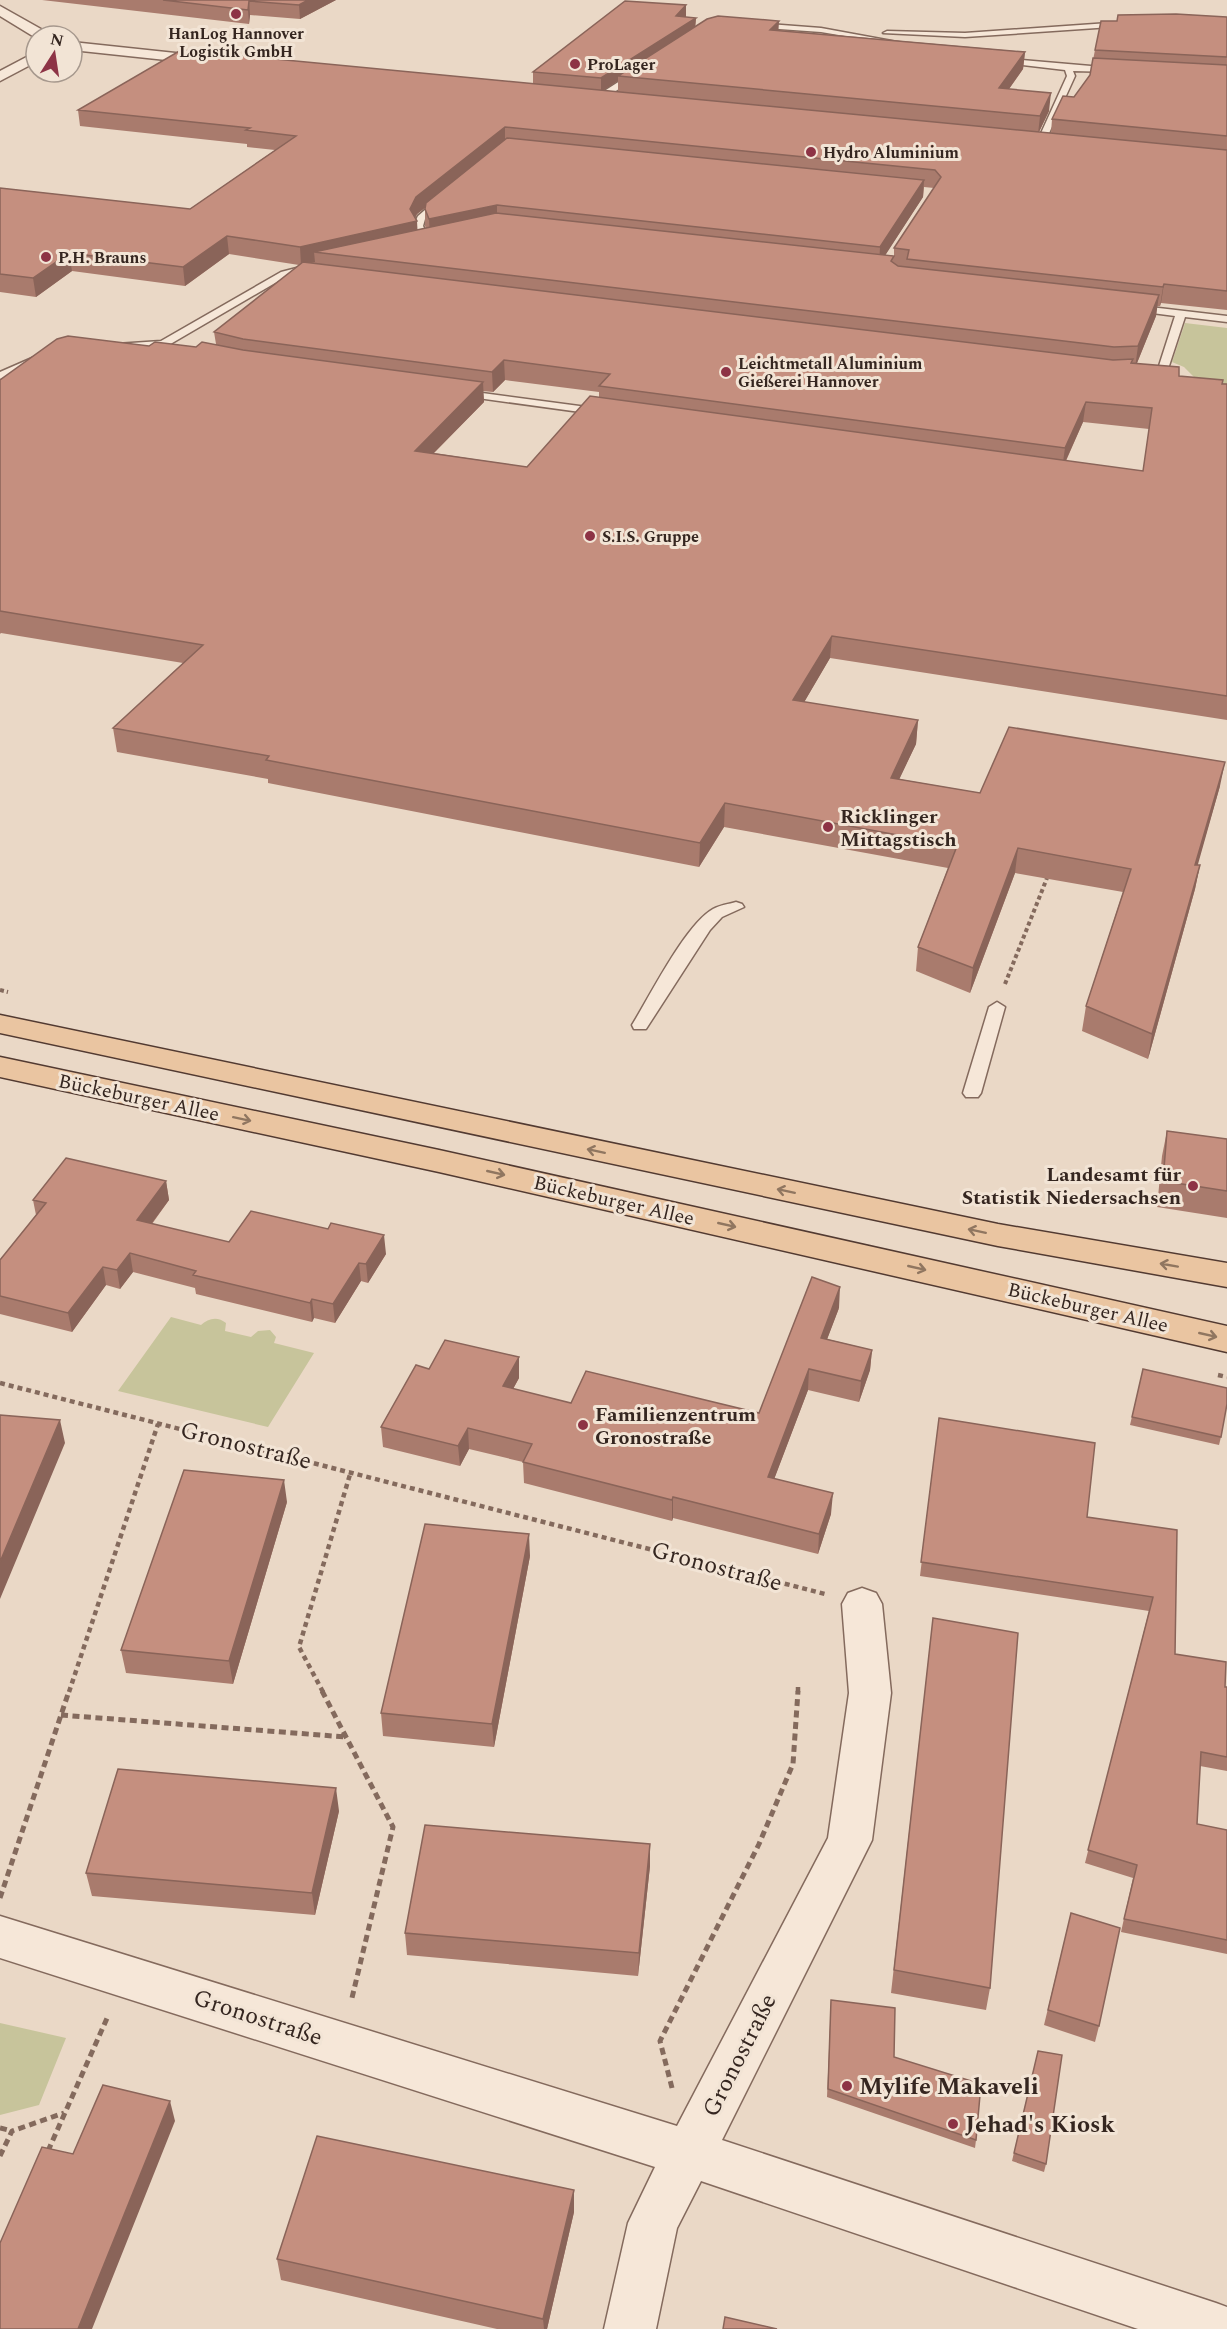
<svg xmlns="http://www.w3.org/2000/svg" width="1227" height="2329" font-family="Spectral,serif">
	<rect width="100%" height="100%" fill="#ead8c6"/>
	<!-- green -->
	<path fill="#c7c49b" d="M1185 323 1227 328V387L1196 379 1184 367 1172 362Z
		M171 1317 201 1325C208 1318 218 1316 226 1323L225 1331 251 1337 258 1331 270 1330 276 1337 274 1343 314 1353 268 1427 118 1391Z
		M0 2023 66 2038 39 2105 0 2115Z"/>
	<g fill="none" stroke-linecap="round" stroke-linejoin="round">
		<defs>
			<path id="lane" d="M1123 22 1126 26 965 37 883 33 887 31 965 33Z
				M756 23 821 28 908 44 904 46 821 32 753 27Z
				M999 58 1114 68 1118 70 1114 72 1073 71 1075 76 1045 142 1041 145 1037 142 1067 76 1065 70 996 62Z
				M634 72 641 74 601 101H595V97Z
				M440 197 448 199 425 219 423 226 431 242 423 244 413 226 418 216Z
				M312 264 315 265V269L287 276 167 346 116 350 111 347 116 344 161 341 281 272Z
				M1133 305 1227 316V322L1185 317 1167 372 1147 376 1142 373 1143 371 1158 369 1175 316 1129 310V306Z
				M39 355 44 358 43 360 0 379V372Z
				M460 390 602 409 608 412 602 415 456 395V391Z
				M736 902 742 904 744 907 722 917 710 930 646 1029H634L632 1025C650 996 685 925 713 909 720 905 729 904 736 902Z
				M997 1002 1005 1007 981 1093 978 1097H966L963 1093 989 1007Z"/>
			<path id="street" d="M0 6 48 33 50 36 36 38 0 16Z
				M72 42 213 57 220 61 213 65 72 50Z
				M36 52V62L0 81V71Z
				M862 1588 876 1593 882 1604 891 1693 872 1840 722 2140 1216 2303 1227 2307V2329H1138L701 2181 677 2228 656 2329H604L628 2223 655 2167 0 1958V1916L677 2126 828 1838 849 1693 842 1604 848 1593Z"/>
			<path id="primary" d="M0 1015 998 1224 1227 1263V1287L998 1246 0 1033Z
				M0 1057 439 1150 1227 1326V1352L439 1172 0 1077Z"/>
		</defs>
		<!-- lane casing -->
		<use href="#lane" stroke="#846a5d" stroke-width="3"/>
		<!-- street casing -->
		<use href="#street" stroke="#846a5d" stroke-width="3"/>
		<!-- primary casing -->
		<use href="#primary" stroke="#523a31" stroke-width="3"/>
		<!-- path-far2 -->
		<path stroke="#846a5d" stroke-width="4" stroke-dasharray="4 3" stroke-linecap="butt" d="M1005 984 1047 878
			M0 990 8 992"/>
		<!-- path-far1 -->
		<path stroke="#846a5d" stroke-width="4.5" stroke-dasharray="5 4" stroke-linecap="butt" d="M1218 1375 1227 1377
			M0 1383 825 1594
			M69 1692 158 1424
			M323 1692 299 1647 351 1471
			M798 1692V1686"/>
		<!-- path -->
		<path stroke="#846a5d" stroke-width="5" stroke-dasharray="7 4.5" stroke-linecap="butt" d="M322 1691 393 1827 351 2002
			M61 1715 346 1737
			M0 1898 69 1691
			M672 2088 660 2041 759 1844 793 1764 798 1691
			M0 2128 12 2131
			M48 2151 108 2016
			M0 2156 12 2131 64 2113"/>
		<!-- lane -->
		<use href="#lane" fill="#f6e7d8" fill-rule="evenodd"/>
		<!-- street -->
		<use href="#street" fill="#f6e7d8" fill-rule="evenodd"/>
		<!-- primary -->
		<use href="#primary" fill="#eac5a1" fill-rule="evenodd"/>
	</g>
	<!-- wall -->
	<path fill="#a97b6d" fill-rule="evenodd" d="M42 0H336L300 19 250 15 249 24Z
		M686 5V17L696 18 695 27 779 30 1025 52 1023 69 1009 89 1049 111 1039 132 1051 133 1052 119 1074 97 1090 75 1095 50 1117 21 1227 17V310L1161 303 1160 306H1157L1156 316 1137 363 1179 376 1227 384V720L830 658 804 702 918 720 916 744 899 779 980 793 1220 786 1197 865H1200L1195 889 1148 1059 1082 1031 1086 1006 1123 892 1015 873 970 993 916 971 918 947 948 868 724 827 699 867 268 783V779L117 752 113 728 183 663 1 633 0 634V380L149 346 196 347 216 344 214 332 299 265 229 254 185 286 72 271 36 297 0 292V188L190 209 275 150 247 147V144L80 126 78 110 533 83V72ZM618 81V92L603 90ZM924 187 934 188 894 248V256L885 255 923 197ZM425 208V226L426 228 417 230V221L415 218 417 214ZM505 380 599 392V397L527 467 434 453 484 402 483 391 493 392ZM1083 422 1149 429 1143 471 1066 461Z
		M1167 1131 1227 1139V1218L1157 1207 1162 1156Z
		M166 1181 169 1200 152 1224 229 1242 386 1254 368 1283 361 1281 335 1323 314 1318 312 1322 196 1294 195 1288 133 1272 120 1289 106 1285 72 1332 0 1314V1260L36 1215 33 1200Z
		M839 1308 827 1339 872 1350 870 1370 859 1402 808 1390 774 1479 831 1514 818 1554 673 1518 672 1521 524 1483 523 1462 469 1449 460 1466 383 1447 381 1427 429 1369 519 1378 513 1389 571 1403 759 1413Z
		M1143 1369 1221 1437 1219 1445 1130 1425Z
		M939 1418 1087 1517 1177 1530 1175 1654 1225 1687H1227V1771L1200 1766 1197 1824 1227 1830V1954L1121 1932 1133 1878 1085 1863 1149 1611 920 1576Z
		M287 1502 233 1684 126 1673 121 1650Z
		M530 1556 494 1747 383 1736 381 1713Z
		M933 1618 990 1988 986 2010 891 1993Z
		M339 1811 315 1915 92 1896 86 1873Z
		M650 1844V1866L638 1976 407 1955 405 1933Z
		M1071 1913 1099 2026 1095 2042 1044 2025Z
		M831 2000 976 2140 975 2148 827 2097Z
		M1038 2051 1046 2164 1044 2172 1012 2161Z
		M574 2212 547 2329H497L281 2280 277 2259Z"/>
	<!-- shaded-wall -->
	<path fill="#8a6459" d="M308 0H336L300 19 299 5Z
		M249 1 250 15 249 24 248 10Z
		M686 5V18L676 16Z
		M696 18 695 30 618 76V81L601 92V78Z
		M779 21 778 38 770 30Z
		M1025 52 1023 69 997 106 999 88Z
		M1051 93 1049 111 1038 134 1040 116Z
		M505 127V144L417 214 413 222 417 221 418 239 314 252 315 262 301 265 300 247 410 209 416 197Z
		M924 180 923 197 879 265 880 247Z
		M497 205V222L430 236 429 219Z
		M227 236 229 254 185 286 183 267Z
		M69 253 72 271 36 297 33 278Z
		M1164 284 1161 303 1160 306 1163 287Z
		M1159 295 1156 316 1135 368 1138 346Z
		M504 360 505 380 493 392 492 372Z
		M483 382 484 402 416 471 415 451Z
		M1086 402 1083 422 1062 469 1065 448Z
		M832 636 830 658 792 723 793 700Z
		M918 720 916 744 889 801 891 778Z
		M1225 762 1220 786 1191 889 1195 865Z
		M725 803 724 827 699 867 700 843Z
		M1018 848 1015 873 970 993 973 968Z
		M1200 865 1195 889 1148 1059 1152 1034Z
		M166 1181 169 1200 140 1239 137 1220Z
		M384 1235 386 1254 368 1283 366 1264Z
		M130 1253 133 1272 120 1289 117 1270Z
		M359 1263 361 1281 335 1323 333 1304Z
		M103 1267 106 1285 72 1332 68 1313Z
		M840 1287 839 1308 820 1358 821 1338Z
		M312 1299 314 1318 312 1322 310 1303Z
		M872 1350 870 1370 859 1402 861 1381Z
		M519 1357V1378L503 1407V1386Z
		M809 1369 808 1390 767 1498 768 1477Z
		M60 1420 65 1443 0 1599V1562Z
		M468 1428 469 1449 460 1466 458 1446Z
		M284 1480 287 1502 233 1684 229 1661Z
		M833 1493 831 1514 818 1554 819 1534Z
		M673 1497V1518L672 1521V1500Z
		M529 1534 530 1556 494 1747 492 1724Z
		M336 1788 339 1811 315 1915 312 1893Z
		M650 1844V1866L638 1976 639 1953Z
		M170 2101 175 2121 92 2329H78Z
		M574 2190V2212L547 2329H544L543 2319Z"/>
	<!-- building -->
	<path fill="#c58f7f" stroke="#8a6459" stroke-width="1.5" d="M163 0H308L299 5 249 1 248 10Z
		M625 1 686 5 676 16 696 18 601 78 533 72Z
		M1176 14 1227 17V57L1095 50 1101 21H1117L1118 15Z
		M718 16 779 21 770 30 1025 52 999 88 1051 93 1040 116 618 76 707 19Z
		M181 50 1227 150V291L1164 284 1163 287 907 259 909 250 894 248 941 177 935 170 505 127 416 197 410 209 417 221 300 247 227 236 183 267 69 253 33 278 0 274V188L190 209 296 136 246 130 250 128 78 110Z
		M1093 58 1227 65V136L1052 119 1063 96 1074 97 1090 75Z
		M507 138 924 180 880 247 497 205 429 219 425 209 426 203Z
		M496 213 894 256 891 261 898 266 1159 295 1138 346 1114 347 314 252Z
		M303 262 1113 360 1133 359 1131 363 1179 367V376L1223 380 1222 384H1227V696L832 636 793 700 918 720 891 778 980 793 1009 727 1225 762 1195 865H1200L1152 1034 1086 1006 1131 869 1018 848 973 968 918 947 957 846 725 803 700 843 266 760 269 756 113 728 203 645 0 611V380L57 339 68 336 149 346 155 342 196 347 202 342 243 350 483 382 415 451 527 467 590 396 1143 471 1152 408 1086 402 1065 448 599 386 610 374 504 360 492 372 243 339 214 332Z
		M1167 1131 1227 1139V1191L1163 1181Z
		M66 1158 166 1181 137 1220 229 1242 251 1211 328 1229 331 1223 384 1235 366 1264 359 1263 333 1304 312 1299 310 1303 193 1275 196 1271 130 1253 117 1270 103 1267 68 1313 0 1296V1260L46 1203 33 1200Z
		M812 1277 840 1287 821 1338 872 1350 861 1381 809 1369 768 1477 833 1493 819 1534 673 1497 672 1500 523 1462 532 1444 468 1428 458 1446 381 1427 416 1365 429 1369 445 1340 519 1357 503 1386 571 1403 586 1371 759 1413Z
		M1143 1369 1227 1388V1404L1221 1437 1132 1417Z
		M0 1415 60 1420 0 1562Z
		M939 1418 1095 1443 1087 1517 1177 1530 1175 1654 1226 1662 1225 1687H1227V1757L1201 1752 1197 1824 1227 1830V1940L1124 1919 1137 1865 1088 1850 1153 1597 921 1562Z
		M184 1470 284 1480 229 1661 121 1650Z
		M425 1524 529 1534 492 1724 381 1713Z
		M933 1618 1018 1633 990 1988 894 1970Z
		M118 1769 336 1788 312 1893 86 1873Z
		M425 1825 650 1844 639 1953 405 1933Z
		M1071 1913 1120 1928 1099 2026 1048 2010Z
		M831 2000 895 2008 894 2057 981 2084 976 2140 828 2089Z
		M1038 2051 1062 2055 1046 2164 1014 2153Z
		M103 2085 170 2101 78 2329H0V2243L42 2147 73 2154Z
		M317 2136 574 2190 543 2319 277 2259Z
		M725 2317 777 2329H723Z"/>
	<!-- one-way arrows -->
	<defs><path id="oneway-shaft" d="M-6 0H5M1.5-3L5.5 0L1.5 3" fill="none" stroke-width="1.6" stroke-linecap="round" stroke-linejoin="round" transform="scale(1.5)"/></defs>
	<g stroke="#907660">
		<use href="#oneway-shaft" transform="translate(242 1119) rotate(12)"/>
		<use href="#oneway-shaft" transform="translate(596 1151) rotate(-168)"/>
		<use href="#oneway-shaft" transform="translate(496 1173) rotate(13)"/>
		<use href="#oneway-shaft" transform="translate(786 1191) rotate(-168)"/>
		<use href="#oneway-shaft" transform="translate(727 1225) rotate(13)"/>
		<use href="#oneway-shaft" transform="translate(977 1231) rotate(-168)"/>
		<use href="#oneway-shaft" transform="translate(1169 1265) rotate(-170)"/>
		<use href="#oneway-shaft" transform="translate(917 1268) rotate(13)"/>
		<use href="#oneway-shaft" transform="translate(1208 1335) rotate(13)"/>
	</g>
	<!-- markers -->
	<g fill="#8d3345" stroke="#f2e4d5" stroke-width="2">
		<circle cx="236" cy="14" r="6"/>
		<circle cx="575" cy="64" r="6"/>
		<circle cx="811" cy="152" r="6"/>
		<circle cx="46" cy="257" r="6"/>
		<circle cx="726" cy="372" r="6"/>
		<circle cx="590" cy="536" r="6"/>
		<circle cx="828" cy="827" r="6"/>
		<circle cx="1193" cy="1186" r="6"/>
		<circle cx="583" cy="1425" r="6"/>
		<circle cx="847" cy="2086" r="6"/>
		<circle cx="953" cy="2124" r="6"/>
	</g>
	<g text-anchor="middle" stroke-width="6" stroke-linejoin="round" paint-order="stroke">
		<!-- far-poi labels -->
		<g font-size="16" font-weight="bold" fill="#352620" stroke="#f2e4d5" text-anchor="start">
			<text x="236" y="39" text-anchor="middle">HanLog Hannover<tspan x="236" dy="18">Logistik GmbH</tspan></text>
			<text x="587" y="70">ProLager</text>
			<text x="823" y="158">Hydro Aluminium</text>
			<text x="58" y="263">P.H. Brauns</text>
			<text x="738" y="369">Leichtmetall Aluminium<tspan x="738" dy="18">Gießerei Hannover</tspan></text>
			<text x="602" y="542">S.I.S. Gruppe</text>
		</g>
		<!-- poi labels -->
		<g font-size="20" font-weight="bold" fill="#352620" stroke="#f2e4d5" text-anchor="start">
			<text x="840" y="823">Ricklinger<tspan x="840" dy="23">Mittagstisch</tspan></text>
			<text x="1181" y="1181" text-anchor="end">Landesamt für<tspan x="1181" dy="23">Statistik Niedersachsen</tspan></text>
			<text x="595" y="1421">Familienzentrum<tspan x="595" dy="23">Gronostraße</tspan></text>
		</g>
		<!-- street labels -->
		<g font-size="20" fill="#352620" stroke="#f2e4d5">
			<text transform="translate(139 1097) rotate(12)" y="7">Bückeburger Allee</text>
			<text transform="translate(614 1200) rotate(13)" y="7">Bückeburger Allee</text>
			<text transform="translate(1088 1307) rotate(13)" y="7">Bückeburger Allee</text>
		</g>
		<!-- near-street labels -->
		<g font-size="24" fill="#352620" stroke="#f2e4d5">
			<text transform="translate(246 1445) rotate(14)" y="8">Gronostraße</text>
			<text transform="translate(717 1566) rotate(15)" y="8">Gronostraße</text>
			<text transform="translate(258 2017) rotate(18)" y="8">Gronostraße</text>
			<text transform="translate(739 2055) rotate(-63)" y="8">Gronostraße</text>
		</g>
		<!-- near-poi labels -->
		<g font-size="24" font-weight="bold" fill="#352620" stroke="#f2e4d5" text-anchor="start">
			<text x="859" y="2094">Mylife Makaveli</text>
			<text x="965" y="2132">Jehad's Kiosk</text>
		</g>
	</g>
	<!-- north arrow -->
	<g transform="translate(54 54) rotate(12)"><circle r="28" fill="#f2e4d5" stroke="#a6988d" stroke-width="1.5"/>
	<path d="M0-4.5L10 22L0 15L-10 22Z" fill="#8d3345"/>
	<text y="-9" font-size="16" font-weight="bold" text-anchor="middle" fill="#352620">N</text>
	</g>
</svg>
